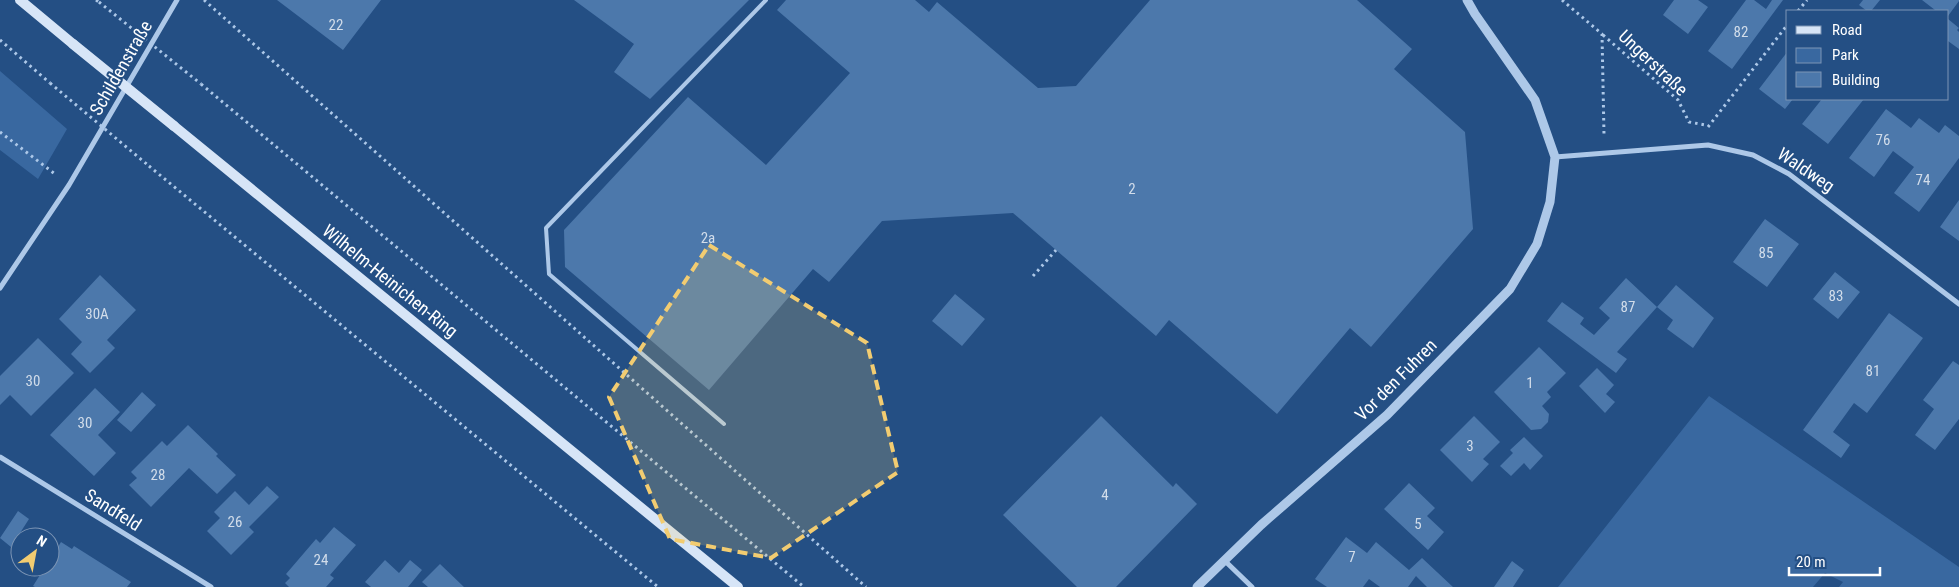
<svg xmlns="http://www.w3.org/2000/svg" width="1959" height="587" font-family="'Roboto Condensed',sans-serif">
	<rect width="100%" height="100%" fill="#244f84"/>
	<!-- green -->
	<path fill="#3968a0" d="M0 71 67 129 38 179 0 150Z
		M1709 396 1959 567V587H1839L1843 582 1825 573 1813 587H1558Z"/>
	<!-- building -->
	<path fill="#4c78ab" d="M277 0H381L343 50Z
		M574 0H749L650 99 614 72 634 44Z
		M786 0H915L929 12 937 2 1038 88 1076 86 1150 0H1357L1412 49 1394 69 1465 132 1473 229 1371 347 1350 328 1277 414 1169 320 1156 336 1013 213 882 221 829 282 813 269 709 390 565 267 564 230 688 97 766 165 850 73 777 10Z
		M1674 0H1698L1708 7 1688 34 1663 15Z
		M1746 0H1754L1766 9 1772 0H1783L1732 69 1708 51Z
		M1863 0H1880L1871 11H1867L1859 5Z
		M1922 0H1959V1L1948 16V11H1934L1935 10Z
		M1948 19 1959 28 1957 30 1959 32V49L1948 41Z
		M1788 51V99H1793L1785 109 1759 89Z
		M1822 99H1864L1828 144 1802 124Z
		M1886 109 1911 128 1919 118 1939 133 1945 125 1959 136V158L1919 212 1894 193 1914 167 1893 151 1874 177 1849 158Z
		M1959 200V241L1940 227Z
		M1765 219 1799 244 1767 287 1733 262Z
		M1835 272 1860 292 1838 319 1813 299Z
		M100 275 136 310 107 340 115 348 90 373 71 354 82 342 59 319Z
		M1626 278 1657 307 1676 285 1714 318 1693 348 1667 329 1673 320 1657 307 1617 352 1627 359 1616 373 1547 321 1562 302 1584 318 1580 324 1594 335 1610 318 1599 308Z
		M955 294 985 319 962 346 932 321Z
		M1889 313 1923 338 1867 413 1854 403 1833 432 1850 445 1841 458 1803 430Z
		M38 338 74 373 31 416 10 395 0 405V376Z
		M1539 347 1566 373 1547 392 1551 397 1542 406 1549 414 1548 422 1541 429 1531 430 1494 392Z
		M1953 361 1959 365V419L1935 450 1915 435 1934 409 1923 400Z
		M1597 368 1614 385 1606 394 1615 402 1605 413 1579 386Z
		M95 388 120 412 98 435 116 453 94 476 50 435Z
		M142 392 156 405 131 432 117 420Z
		M1101 416 1173 487 1176 483 1197 504 1116 587H1077L1003 515Z
		M1474 416 1500 442 1483 459 1489 464 1472 482 1440 450Z
		M188 425 218 454 216 456 236 475 217 494 189 468 151 507 129 485 137 478 131 472 162 441 167 446Z
		M1524 437 1543 456 1530 470 1524 463 1511 476 1500 466 1513 453 1510 450Z
		M1409 483 1435 508 1427 516 1444 532 1428 550 1384 509Z
		M267 486 279 497 249 527 254 532 231 555 207 531 220 518 214 512 235 491 249 505Z
		M18 511 29 519 11 547 0 538Z
		M334 527 356 545 330 575 334 578 326 587H289L285 583 290 578 286 574 316 539 320 543Z
		M1346 537 1367 553 1376 542 1409 570 1422 558 1453 587H1427L1416 576 1408 587H1380L1369 579 1363 587H1327L1315 579Z
		M61 542 72 549 74 546 131 582 127 587H35L33 586 45 567H50V560Z
		M385 560 399 573 410 560 422 570 408 587H371L365 582Z
		M1512 561 1524 570 1513 587H1494Z
		M440 564 464 587H428L422 582Z"/>
	<g fill="none" stroke-linecap="round" stroke-linejoin="round">
		<!-- path -->
		<path stroke="#adc8e8" stroke-width="3" stroke-dasharray="2.5 4" stroke-linecap="butt" d="M96 0 99 2
			M204 0 866 587
			M1562 0 1602 34 1604 135
			M1798 11 1807 0
			M1603 35 1678 100 1689 122 1705 125
			M0 40 50 83
			M201 84 804 587
			M1708 127 1788 24
			M0 132 55 174
			M149 166 658 587
			M1033 276 1056 250"/>
		<!-- service -->
		<path stroke="#adc8e8" stroke-width="4" d="M724 424 549 274 546 228 766 0"/>
		<!-- minor -->
		<path stroke="#adc8e8" stroke-width="5" d="M1555 157 1708 145 1753 155 1789 174 1959 304
			M0 288 69 185 177 0
			M0 457 211 587
			M1224 560 1252 587"/>
		<!-- tertiary -->
		<path stroke="#adc8e8" stroke-width="9" d="M1197 587 1261 525 1387 415 1510 289 1537 244 1550 202 1555 157 1535 100 1475 14 1467 0"/>
		<!-- secondary -->
		<path stroke="#d7e5f7" stroke-width="10" d="M20 0 73 44
			M174 126 738 587"/>
		<!-- path-bridge -->
		<path stroke="#adc8e8" stroke-width="3" stroke-dasharray="2.5 4" stroke-linecap="butt" d="M99 2 201 84
			M50 83 149 166"/>
		<!-- secondary-bridge -->
		<path stroke="#d7e5f7" stroke-width="10" d="M73 44 174 126"/>
	</g>
	<!-- marked area -->
	<path fill="#f2cc71" fill-opacity="0.2" stroke="#f2cc71" stroke-width="4" stroke-dasharray="10 6" stroke-linejoin="round" d="M709 245 867 343 898 472 771 558 670 539 609 397Z"/>
	<g text-anchor="middle" stroke-width="4" stroke-linejoin="round" paint-order="stroke">
		<!-- number labels -->
		<g font-size="15" fill="#d2ddea">
			<text x="336" y="30">22</text>
			<text x="1741" y="37">82</text>
			<text x="1883" y="145">76</text>
			<text x="1923" y="185">74</text>
			<text x="1132" y="194">2</text>
			<text x="708" y="243">2a</text>
			<text x="1766" y="258">85</text>
			<text x="1836" y="301">83</text>
			<text x="1628" y="312">87</text>
			<text x="97" y="319">30A</text>
			<text x="1873" y="376">81</text>
			<text x="33" y="386">30</text>
			<text x="1530" y="388">1</text>
			<text x="85" y="428">30</text>
			<text x="1470" y="451">3</text>
			<text x="158" y="480">28</text>
			<text x="1105" y="500">4</text>
			<text x="235" y="527">26</text>
			<text x="1418" y="529">5</text>
			<text x="1352" y="562">7</text>
			<text x="321" y="565">24</text>
		</g>
		<!-- street labels -->
		<g font-size="18" fill="#fff" stroke="#244f84">
			<text transform="translate(1653 63) rotate(43)" y="6">Ungerstraße</text>
			<text transform="translate(121 68) rotate(-60)" y="6">Schildenstraße</text>
			<text transform="translate(1806 170) rotate(34)" y="6">Waldweg</text>
			<text transform="translate(390 281) rotate(39)" y="6">Wilhelm-Heinichen-Ring</text>
			<text transform="translate(1396 380) rotate(-45)" y="6">Vor den Fuhren</text>
			<text transform="translate(113 510) rotate(32)" y="6">Sandfeld</text>
		</g>
	</g>
	<!-- legend -->
	<rect x="1786" y="10" width="162" height="90" fill="#244f84" stroke="#7c95b5"/>
	<rect x="1796" y="26" width="25" height="8" fill="#d7e5f7" stroke="#7c95b5"/>
	<text x="1832" y="35" font-size="15" fill="#ffffff">Road</text>
	<rect x="1796" y="48" width="25" height="15" fill="#3968a0" stroke="#7c95b5"/>
	<text x="1832" y="60" font-size="15" fill="#ffffff">Park</text>
	<rect x="1796" y="72" width="25" height="15" fill="#4c78ab" stroke="#7c95b5"/>
	<text x="1832" y="85" font-size="15" fill="#ffffff">Building</text>
	<!-- north arrow -->
	<g transform="translate(35 552) rotate(32)"><circle r="24" fill="#244f84" stroke="#7c95b5"/>
	<path d="M0-4L9 19L0 12L-9 19Z" fill="#f2cc71"/>
	<text y="-8" font-size="14" font-weight="bold" text-anchor="middle" fill="#ffffff">N</text>
	</g>
	<!-- scale -->
	<path d="M1789 567v8h91v-8" fill="none" stroke="#ffffff" stroke-width="2.5"/>
	<text x="1796" y="567" font-size="15" fill="#ffffff" stroke="#244f84" stroke-width="4" paint-order="stroke">20 m</text>
</svg>
